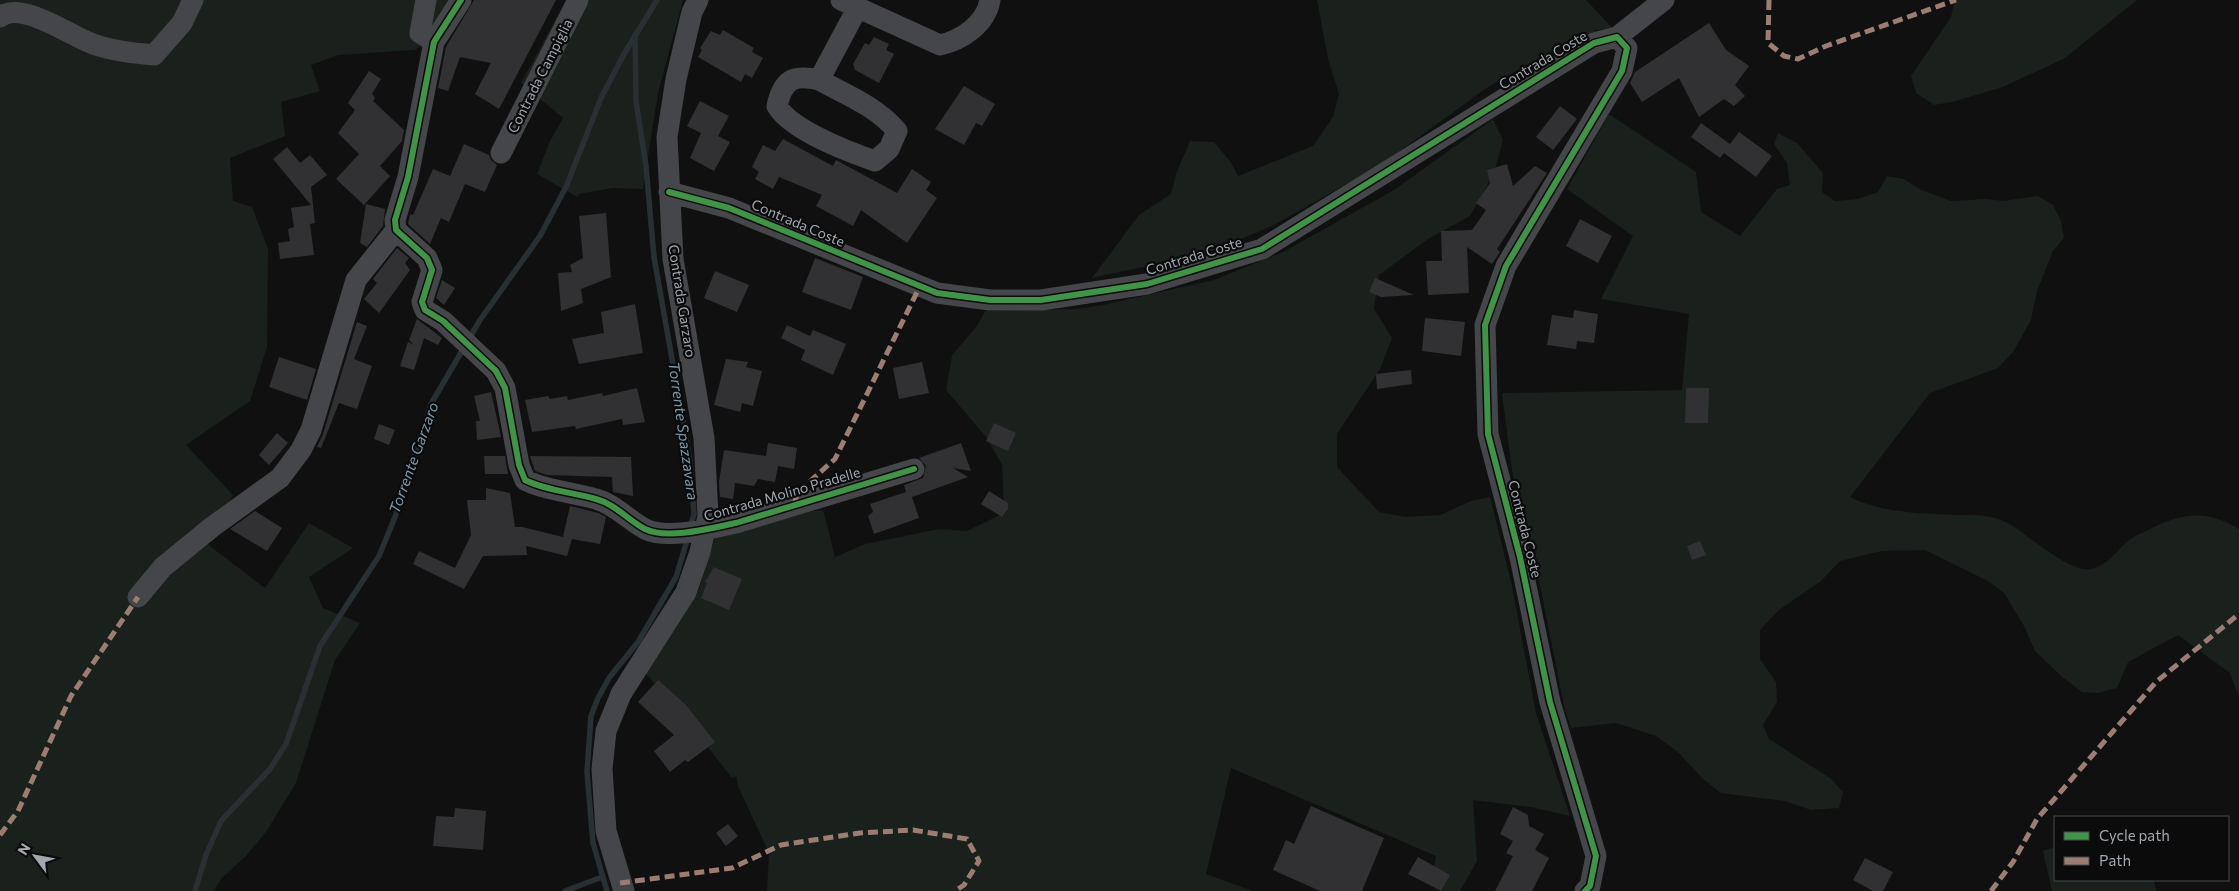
<svg xmlns="http://www.w3.org/2000/svg" width="2239" height="891" font-family="Commissioner,sans-serif">
	<rect width="100%" height="100%" fill="#101011"/>
	<!-- green -->
	<path fill="#1a201b" d="M0 0H465L459 15 415 50 338 55 311 65 320 91 281 102 285 136 230 158 233 201 252 207 268 249 267 347 250 401 186 445 233 495 206 543 265 588 309 523 353 548 309 577 323 608 360 623 335 660 296 783 266 832 246 856 222 878 213 891H0Z
		M566 0H683L658 93 643 189 613 188 579 194 577 197 537 174 549 143 563 118 521 83Z
		M1317 0H1586L1617 33 1607 29 1596 30 1536 60 1488 87 1379 166 1270 227 1204 254 1092 278 1139 215 1171 194 1176 174 1190 141 1214 142 1230 161 1238 176 1313 146 1333 117 1339 94 1328 59Z
		M1955 0H2137L2065 58 2003 87 1952 102 1934 105 1916 93 1911 76 1951 17Z
		M1609 114 1696 172 1701 212 1740 236 1777 189 1790 185 1787 163 1774 144 1778 133 1797 143 1823 173 1822 192 1835 201 1858 199 1878 192 1887 176 1904 179 1919 189 1951 201 1986 199 2003 201 2038 196 2053 205 2061 221 2064 238 2053 251 2037 291 2031 320 2013 352 1998 368 1930 393 1850 497C1883 513 1918 513 1954 515 1971 515 1990 514 2006 522 2027 533 2068 573 2091 569 2106 566 2117 551 2127 542 2133 536 2143 533 2150 529 2183 512 2207 510 2239 529V697L2230 673 2178 635 2128 662 2117 688 2098 693 2082 692 2061 676 2035 651 2024 626 2004 593 1988 581 1925 550 1882 551 1840 561 1821 581 1779 610 1760 630V659L1776 682 1777 702 1763 725 1769 739 1830 778 1843 792 1839 808 1811 810 1785 801 1721 793 1702 778 1678 752 1656 736 1616 723 1571 728 1564 706 1539 580 1512 471 1502 393 1682 390 1689 314 1601 299 1633 236 1567 189Z
		M1493 119 1503 140 1494 173 1470 216 1428 239 1379 275 1374 309 1392 338 1380 369 1337 434V467L1379 512 1405 517 1440 515 1471 501 1490 497 1512 586 1536 713 1570 816 1531 807 1473 800 1477 861 1460 891H1442L1431 884 1436 856 1231 768 1206 874 1253 891H767L769 853 738 786 736 776 732 778 682 714 644 672 699 589 720 522 823 510 835 557 865 544 939 529 967 531 1004 513 1002 465 987 438 946 390 952 355 977 326 985 311 1077 309 1103 305 1214 280 1283 252 1394 190Z
		M2055 847V880H2154L2156 891H2052L2043 851Z"/>
	<g fill="none" stroke-linecap="round" stroke-linejoin="round">
		<!-- stream -->
		<path stroke="#293034" stroke-width="5.5" d="M635 35 636 101 646 166 654 257 690 461 694 514 690 528
			M195 891 206 855 221 821 270 769 286 744 320 646 379 556 395 517 431 404 480 320 540 236 566 187 601 98 624 54 657 0
			M565 891 602 877
			M607 891 593 843 587 772 591 716 598 698 609 678 638 642 676 577 688 537"/>
	</g>
	<!-- building -->
	<path fill="#313133" d="M474 0H556L499 109 475 94 491 63 460 57 448 91 438 88 446 47Z
		M1709 23 1726 50 1749 66 1735 85 1745 96 1734 106 1724 99 1699 117 1679 78 1642 102 1630 83 1635 72Z
		M723 30 754 48 752 52 763 58 752 78 745 74 741 82 698 57 702 50 700 48 711 31 720 35Z
		M874 37 889 44 886 50 894 54 879 83 855 70 853 64 865 43 869 45Z
		M369 71 381 79 372 94 375 98 373 101 404 130 402 141 380 166 390 176 364 205 336 179 359 154 338 133 355 110 348 103Z
		M964 86 995 104 982 126 976 123 964 145 935 129Z
		M700 101 729 116 718 136 730 142 714 171 690 158 701 133 687 126Z
		M1560 106 1577 119 1553 150 1536 137Z
		M1701 123 1730 144 1739 132 1772 156 1756 177 1724 153 1720 158 1691 137Z
		M783 139 833 166 836 160 897 193 912 169 931 182 926 190 937 198 907 243 861 210 853 226 816 206 822 195 779 177 773 189 755 179 759 172 752 167 763 145 775 151Z
		M464 144 489 155 491 160 497 165 485 192 465 184 449 222 441 218 430 244 408 224 410 214 413 215 433 169 450 176Z
		M287 147 300 163 310 155 327 175 311 187 315 223 310 224 314 255 280 259 278 243 290 241 288 229 294 227 291 208 311 205 273 159Z
		M1507 164 1513 186 1535 166 1547 173 1497 249 1500 252 1492 264 1467 247 1469 293 1428 295 1426 261H1442L1441 231 1472 230 1486 210 1476 203 1490 183 1487 170Z
		M366 204 385 209 383 226 367 247 360 243Z
		M606 213 611 277 581 289 583 303 561 311 558 273 572 272 570 265 583 258 579 216Z
		M1580 219 1612 236 1598 263 1566 246Z
		M397 248 409 258 405 263 410 270 379 313 364 299 377 283 373 279Z
		M815 258 863 277 851 310 802 292Z
		M715 271 749 285 737 312 704 298Z
		M1375 278 1414 295 1381 297 1369 292Z
		M442 280 455 288 444 305 436 298Z
		M635 304 643 353 579 364 572 339 604 333 601 312Z
		M1574 310 1598 314 1594 343 1577 341 1576 349 1547 345 1552 315 1573 318Z
		M1425 318 1465 322 1461 356 1422 351Z
		M417 319 442 338 438 345 424 338 414 370 400 366 408 342 414 345 409 340Z
		M357 322 367 326 354 359 372 366 357 409 339 403 321 448 317 447 323 434Z
		M787 325 810 336 813 330 846 344 833 375 801 360 805 350 781 338Z
		M279 357 316 369 307 400 269 387Z
		M726 359 748 362 746 367 762 371 753 406 742 403 740 412 714 405Z
		M922 362 929 393 899 399 893 368Z
		M1411 370 1412 384 1377 389 1376 374Z
		M637 388 645 422 623 425 622 419 576 429 575 426 532 432 525 400 548 396 550 399 567 396 568 400 602 393 603 396Z
		M1686 388H1709L1708 423H1685Z
		M491 392 501 437 477 440 476 421H480L474 396Z
		M994 423 1016 433 1008 451 986 441Z
		M379 424 395 430 389 445 374 439Z
		M277 433 288 443 269 465 259 455Z
		M768 443 797 448 794 469 778 466 775 482 758 479 754 486 735 483 733 499 720 497 719 482 724 450 766 456Z
		M961 443 971 471 953 468 968 477 912 497 919 518 874 534 868 516 873 512 870 504 906 492 904 485 923 478 926 466 919 458Z
		M484 456H505L508 474H485Z
		M530 456 631 457 633 496 613 492 612 477 547 475 535 471Z
		M486 488 510 493 515 527H522L563 537 570 506 598 513 606 517 600 544 572 539 567 556 526 546 527 555 483 556 464 589 413 564 419 551 455 568 471 535 467 500H486Z
		M989 491 1008 503V509L1002 517 981 504Z
		M255 511 282 528 267 551 230 529Z
		M1700 541 1706 555 1692 560 1687 546Z
		M714 567 742 579 729 610 701 598 707 583 705 582Z
		M658 680 686 705 715 742 688 762 685 760 670 772 654 751 674 735 638 702Z
		M1311 806 1384 838 1362 891H1320L1273 870 1286 840 1294 844Z
		M1513 807 1528 815 1529 826 1544 834 1535 850 1549 858 1532 891H1495L1513 856 1506 853 1513 841 1500 834Z
		M455 808 486 811 483 850 433 846 436 816 454 817Z
		M728 824 738 836 726 846 716 833Z
		M1418 857 1450 875 1441 891 1408 874Z
		M1865 858 1893 872 1883 891H1873L1853 880Z"/>
	<g fill="none" stroke-linecap="round" stroke-linejoin="round">
		<!-- minor -->
		<path stroke="#444649" stroke-width="21" d="M426 0 420 33 434 42
			M461 0 434 42 408 177 395 220 396 230 427 258 432 270 422 302 425 310 443 321 496 371 505 388 519 465 525 480C547 491 572 492 596 499 615 504 628 520 645 529 667 540 712 528 736 523L914 469
			M841 0 940 45C962 40 986 24 990 0
			M0 17C21 0 70 36 93 44 113 51 133 53 154 55L182 23 193 0
			M1617 37 1664 0
			M819 80C847 95 877 107 897 131L889 149 875 161C849 152 791 130 777 106 783 79 794 74 819 80L857 9
			M501 153 578 0
			M669 192 729 208 937 293 990 300H1041L1147 284 1262 249 1594 43 1617 37 1627 48 1622 71 1506 266 1485 325 1488 434 1520 557 1550 702 1596 856 1590 886 1585 891
			M138 597 163 567 212 527 280 478 301 450 311 430 356 280 396 230
			M624 891 606 831 602 769 606 731 621 694 686 592 700 552 708 516 704 438 673 259 667 137 676 79 692 12 698 0"/>
		<!-- quiet -->
		<path stroke="#9b7d72" stroke-width="5" stroke-dasharray="10 5" stroke-linecap="butt" d="M1769 0 1768 43 1784 56 1798 59 1826 46 1956 0
			M794 506 797 493 835 459 920 286
			M0 835 18 811 71 696 138 597
			M620 883 732 868 781 845 860 833 913 830 967 839 979 861 964 885 955 891
			M1991 891 2013 862 2037 819 2156 682 2239 614"/>
		<defs>
			<path id="cycleway" d="M461 0 434 42 408 177 395 220 396 230 427 258 432 270 422 302 425 310 443 321 496 371 505 388 519 465 525 480C547 491 572 492 596 499 615 504 628 520 645 529 667 540 712 528 736 523L914 469
				M669 192 729 208 937 293 990 300H1041L1147 284 1262 249 1594 43 1617 37 1627 48 1622 71 1506 266 1485 325 1488 434 1520 557 1550 702 1596 856 1590 886 1585 891"/>
		</defs>
		<!-- cycleway casing -->
		<use href="#cycleway" stroke="#0b0b0c" stroke-width="9"/>
		<!-- cycleway -->
		<use href="#cycleway" stroke="#419447" stroke-width="6"/>
	</g>
	<g text-anchor="middle" stroke-width="4.5" stroke-linejoin="round" paint-order="stroke">
		<!-- street labels -->
		<g font-size="14" fill="#a2a8b0" stroke="#0b0b0c">
			<text transform="translate(1543 60) rotate(-31)" y="5">Contrada Coste</text>
			<text transform="translate(540 76) rotate(-63)" y="5">Contrada Campiglia</text>
			<text transform="translate(798 223) rotate(23)" y="5">Contrada Coste</text>
			<text transform="translate(1194 256) rotate(-17)" y="5">Contrada Coste</text>
			<text transform="translate(682 301) rotate(81)" y="5">Contrada Garzaro</text>
			<text transform="translate(782 494) rotate(-16)" y="5">Contrada Molino Pradelle</text>
			<text transform="translate(1525 529) rotate(76)" y="5">Contrada Coste</text>
		</g>
		<!-- water labels -->
		<g font-size="15" font-style="italic" fill="#7c98a9" stroke="#0b0b0c">
			<text transform="translate(683 431) rotate(82)" y="5">Torrente Spazzavara</text>
			<text transform="translate(414 458) rotate(-70)" y="5">Torrente Garzaro</text>
		</g>
	</g>
	<!-- legend -->
	<rect x="2054" y="816" width="175" height="65" fill="#0b0b0c" stroke="#474a4e"/>
	<rect x="2064" y="832" width="25" height="8" fill="#419447" stroke="#474a4e"/>
	<text x="2099" y="841" font-size="15" fill="#a2a8b0">Cycle path</text>
	<rect x="2064" y="857" width="25" height="8" fill="#9b7d72" stroke="#474a4e"/>
	<text x="2099" y="866" font-size="15" fill="#a2a8b0">Path</text>
	<!-- north arrow -->
	<g transform="translate(35 856) rotate(302)" stroke="#0b0b0c" stroke-width="4" paint-order="stroke">
	<path d="M0-4L9 19L0 12L-9 19Z" fill="#a2a8b0"/>
	<text y="-8" font-size="14" font-weight="bold" text-anchor="middle" fill="#a2a8b0">N</text>
	</g>
</svg>
